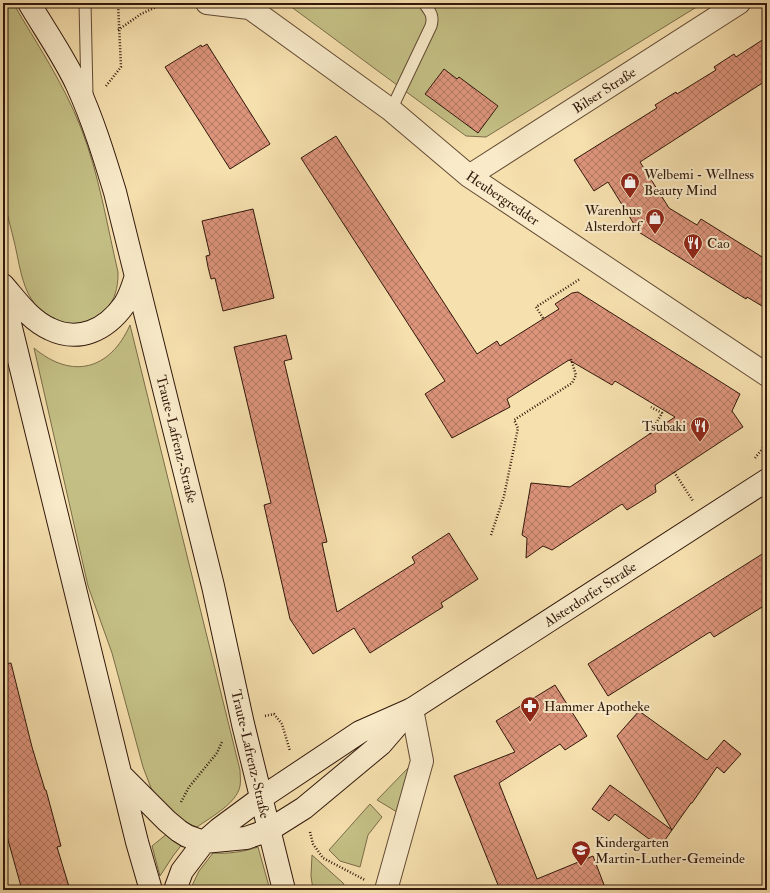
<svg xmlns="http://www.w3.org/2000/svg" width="770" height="893" font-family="'IM FELL Double Pica',serif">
	<defs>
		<pattern id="building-cross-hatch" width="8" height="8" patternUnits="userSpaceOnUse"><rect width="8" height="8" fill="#dc947b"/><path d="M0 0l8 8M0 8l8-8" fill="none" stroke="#b37863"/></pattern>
	</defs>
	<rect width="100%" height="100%" fill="#f6e0ae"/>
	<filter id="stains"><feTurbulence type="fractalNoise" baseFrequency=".005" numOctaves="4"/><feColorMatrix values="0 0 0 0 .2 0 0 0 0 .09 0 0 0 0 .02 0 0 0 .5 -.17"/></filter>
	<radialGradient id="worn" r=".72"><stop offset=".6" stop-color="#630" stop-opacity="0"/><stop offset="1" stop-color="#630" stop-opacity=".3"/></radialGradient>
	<!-- green -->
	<path fill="#c4c085" stroke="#7a6c48" d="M3 3H13C37 44 64 84 81 128 99 174 107 225 118 272 120 335 45 341 25 286 20 273 18 258 15 245 11 228 6 211 3 194 2 189 3 182 3 176 3 163 3 150 3 137 3 92 3 48 3 3Z
		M286 3H703L486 137 466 136Z
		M130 325 240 770C240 775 241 781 240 786 237 803 211 817 197 827L179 820 162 804 151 788 143 767 112 653 88 586 34 348C72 380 110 370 130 325Z
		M409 767 397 812 377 800Z
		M370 804 382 817 368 835 360 867 340 861 329 850Z
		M168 833 183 843 173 856 160 876 152 846Z
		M258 847 270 890H190L199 871 213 853C228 854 243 852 258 847Z
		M312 855 343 883 347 890H313L311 876Z"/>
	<!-- building -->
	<path fill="url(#building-cross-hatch)" stroke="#31180b" d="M767 37V80L640 162 669 208 697 225 701 219 767 260V309L747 297 746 299 637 231V229L608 182 594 191 574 160 657 108 655 105 676 92 677 94 716 70 714 67 734 54 736 57Z
		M207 44 270 144 230 169 165 67 201 45 202 47Z
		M444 69 457 79 459 77 498 106 478 133 425 94Z
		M336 136 477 354 497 341 500 346 559 309 555 304 572 293 578 292 740 394 732 411 743 427 655 485 656 492 627 510 622 504 552 550 543 546 526 558 527 538 522 535 531 483 570 487 675 417 615 381 612 385 569 360 507 399 510 407 452 438 425 394 445 381 301 158Z
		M253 209 274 298 223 311 215 278 211 279 208 267 206 256 210 255 202 221Z
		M286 335 292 359 284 361 327 542 322 543 337 612 415 563 412 557 449 533 478 579 441 603 443 607 370 653 354 628 313 654 290 619 264 505 271 503 234 347Z
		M767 551V604L714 637 710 632 608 696 588 664Z
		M11 663 32 747 45 790H46L61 846 57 847 70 890H22L3 822V664Z
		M555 685 587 736 565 750 560 744 499 783 537 879 593 856 606 890H500L454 776 515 752 496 721Z
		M639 711 707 760 724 740 741 754 724 773 717 767 692 803H691L660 847 615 814 609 821 592 809 610 785 672 830 617 736Z"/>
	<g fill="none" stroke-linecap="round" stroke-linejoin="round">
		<defs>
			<path id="lane" d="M85 3 87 95
				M391 110 431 26C434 15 430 12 424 3"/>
			<path id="street" d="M207 3 249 8
				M243 3 391 110 469 176 767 375
				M469 176 739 3
				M386 890 422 761 412 709"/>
			<path id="secondary" d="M29 3C45 30 64 57 77 85 93 120 104 156 115 192L213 586 243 724 284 890
				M3 285C17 301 30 320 50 329 79 343 106 330 124 305 130 296 133 286 136 276
				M3 295 137 842 151 890
				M121 775 167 821 179 831 187 836 204 842 246 838 269 830 304 808 381 744 406 715
				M175 890 182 871 204 842 219 829 261 798 360 732 412 709 767 480"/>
		</defs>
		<!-- lane casing -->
		<use href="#lane" stroke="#624a34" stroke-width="13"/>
		<!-- street casing -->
		<use href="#street" stroke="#624a34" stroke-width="24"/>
		<!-- secondary casing -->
		<use href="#secondary" stroke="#31180b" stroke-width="24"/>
		<!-- path -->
		<path stroke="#31180b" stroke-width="2.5" stroke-dasharray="1 2" stroke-linecap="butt" d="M118 30 141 14 165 3
			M106 86 121 67 118 3
			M543 318 536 307 580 279
			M650 434 662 413 651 407
			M755 458 767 443
			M674 472 693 501
			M491 535 504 496 518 428 514 420 572 383 576 375 571 359
			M265 716 274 714 282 724 290 751
			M181 802 189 787 217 753 222 742
			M310 832 313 844 323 858 365 880"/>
		<!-- lane -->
		<use href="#lane" stroke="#f9ebca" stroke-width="11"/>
		<!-- street -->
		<use href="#street" stroke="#f9ebca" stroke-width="22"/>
		<!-- secondary -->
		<use href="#secondary" stroke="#f9ebca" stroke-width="22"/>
	</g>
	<!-- icons -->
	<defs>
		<symbol id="shop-pin" viewBox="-11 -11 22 30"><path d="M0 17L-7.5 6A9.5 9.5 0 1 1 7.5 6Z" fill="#8f2418" stroke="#f9ebca"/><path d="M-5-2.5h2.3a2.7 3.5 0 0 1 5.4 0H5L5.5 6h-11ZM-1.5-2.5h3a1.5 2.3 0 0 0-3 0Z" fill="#fff"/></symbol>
		<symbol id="restaurant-pin" viewBox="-11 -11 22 30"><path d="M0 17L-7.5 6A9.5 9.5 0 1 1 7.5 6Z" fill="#8f2418" stroke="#f9ebca"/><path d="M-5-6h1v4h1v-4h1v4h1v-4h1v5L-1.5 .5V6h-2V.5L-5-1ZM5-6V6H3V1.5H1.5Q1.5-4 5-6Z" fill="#fff"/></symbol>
		<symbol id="pharmacy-pin" viewBox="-11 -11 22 30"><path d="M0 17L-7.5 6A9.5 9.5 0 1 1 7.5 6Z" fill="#8f2418" stroke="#f9ebca"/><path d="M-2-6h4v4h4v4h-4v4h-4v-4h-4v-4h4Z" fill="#fff"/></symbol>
		<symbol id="school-pin" viewBox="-11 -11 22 30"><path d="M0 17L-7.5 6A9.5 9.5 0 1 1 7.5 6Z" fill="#8f2418" stroke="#f9ebca"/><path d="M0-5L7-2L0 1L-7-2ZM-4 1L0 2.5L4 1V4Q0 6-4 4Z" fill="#fff"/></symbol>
	</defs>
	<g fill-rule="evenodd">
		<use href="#shop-pin" x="619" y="171" width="22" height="30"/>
		<use href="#shop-pin" x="644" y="207" width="22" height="30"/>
		<use href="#restaurant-pin" x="682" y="232" width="22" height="30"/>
		<use href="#restaurant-pin" x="689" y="415" width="22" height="30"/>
		<use href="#pharmacy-pin" x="519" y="695" width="22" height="30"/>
		<use href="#school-pin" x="570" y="839" width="22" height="30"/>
	</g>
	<g text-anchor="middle" stroke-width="4" stroke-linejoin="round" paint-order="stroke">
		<!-- street labels -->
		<g font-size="14" fill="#31180b" stroke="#f9ebca">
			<text transform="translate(604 90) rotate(-33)" y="5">Bilser Straße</text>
			<text transform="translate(503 198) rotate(34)" y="5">Heubergredder</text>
			<text transform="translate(177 439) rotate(76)" y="5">Traute-Lafrenz-Straße</text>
			<text transform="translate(590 594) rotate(-33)" y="5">Alsterdorfer Straße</text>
			<text transform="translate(251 754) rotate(77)" y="5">Traute-Lafrenz-Straße</text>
		</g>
		<!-- poi labels -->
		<g font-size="14" fill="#31180b" stroke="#f9ebca" text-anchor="start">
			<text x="644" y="179">Welbemi - Wellness<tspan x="644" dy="16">Beauty Mind</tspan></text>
			<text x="641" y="215" text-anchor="end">Warenhus<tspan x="641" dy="16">Alsterdorf</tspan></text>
			<text x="707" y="248">Cao</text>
			<text x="686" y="431" text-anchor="end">Tsubaki</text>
			<text x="544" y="711">Hammer Apotheke</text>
			<text x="595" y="847">Kindergarten<tspan x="595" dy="16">Martin-Luther-Gemeinde</tspan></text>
		</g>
	</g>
	<!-- margin -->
	<rect width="770" height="893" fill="none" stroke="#f6e0ae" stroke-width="16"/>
	<rect x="4" y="4" width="762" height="885" fill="none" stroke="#31180b" stroke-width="2"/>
	<rect x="8" y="8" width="754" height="877" fill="none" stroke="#31180b"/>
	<rect width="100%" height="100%" filter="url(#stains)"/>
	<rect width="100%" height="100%" fill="url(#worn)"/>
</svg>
